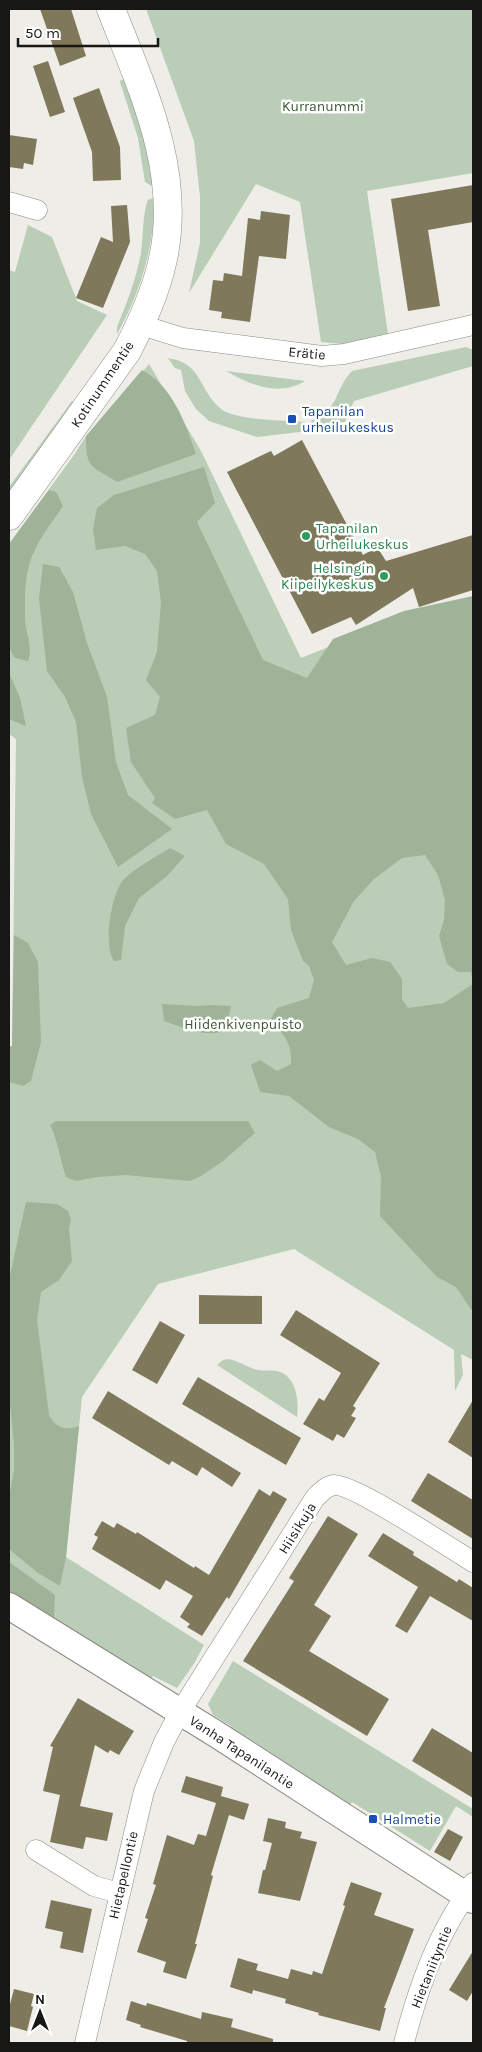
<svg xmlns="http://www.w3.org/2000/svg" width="482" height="2052" font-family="Karla,sans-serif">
	<rect width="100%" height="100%" fill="#eeede8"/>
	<!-- green -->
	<path fill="#bacdb6" d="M146 9H473V173L367 191 388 334 342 344 321 342 300 202 256 184 189 293 200 243V197L194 141Z
		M127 79 138 107 154 185 152 186 145 182 138 138 120 82 121 80Z
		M155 197C154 247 141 291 117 334V327C127 303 136 279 141 253 143 240 143 210 148 200Z
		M28 225 52 237 77 301 107 315 9 460V270L15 272Z
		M466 347 473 350V366L354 401 345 422 330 425 314 432 311 421C341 408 333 391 352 371Z
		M168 358C203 363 198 390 221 409 237 421 285 420 305 422L308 431 257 437 209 421 196 409 185 391 181 370 175 368Z
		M149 364 201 451 301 658 414 613 473 599V1360L461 1354 463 1375 455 1391 454 1350 294 1249 158 1284 82 1397 66 1557 204 1645 195 1662 177 1688 153 1676 149 1681 9 1592V1047L12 1046 16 739 9 734V544L74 455 86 436V440Z
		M226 371 305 381C279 397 250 385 226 371Z
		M72 401 75 403 9 496V487Z
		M229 1359C239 1361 248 1368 258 1370 264 1371 271 1370 277 1371 297 1376 299 1401 297 1417L217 1365 223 1360Z
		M233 1661 473 1809V1817L456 1806 430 1851 352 1802 348 1808 228 1731 231 1726 213 1715 208 1704Z"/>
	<!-- forest -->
	<path fill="#9eb398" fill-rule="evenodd" d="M142 370C173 387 185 422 196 454L117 482C91 465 86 470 86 436Z
		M204 467 215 503 197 522 263 660 307 678 333 639 404 611 473 596V1312L456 1287 437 1277 380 1216 381 1177 375 1152 358 1139 329 1127 289 1096 260 1092 251 1065 260 1060 277 1071 291 1064C292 1042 284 1035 270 1020L277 1008 309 998 314 980 309 966 303 961 291 930 288 899 264 864 226 844 207 810 175 819 152 803 155 798 131 762 126 728 155 715 160 697 146 680 157 652 161 602 157 571 145 554 125 546 96 550 93 529 97 508 114 495ZM425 855 438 875 445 900 444 920 439 936 447 964 458 972H471L473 984 444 1003 408 1008 402 999V979L390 962 372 958 346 965 332 942 354 901 374 879 402 858Z
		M49 490 56 492 63 506C52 522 35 544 30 562 24 581 25 601 25 620 26 634 33 648 28 661L15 658 9 648V544Z
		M43 564 59 567 73 592 87 643 107 697 116 762 128 795 172 829 118 867 91 814 82 777 76 722 65 697 47 671 39 599Z
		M9 673 20 698 26 726 9 719Z
		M170 848 185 856 166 877 139 898 125 926 121 960 114 961C103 944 111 894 124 879 135 868 156 857 170 848Z
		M14 935 28 943 38 962 41 1042 31 1081 23 1086 9 1082V1047L12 1046Z
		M162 1004 199 1006 214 1005 231 1006 226 1030C208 1039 181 1027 164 1021Z
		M56 1121H248L255 1133 223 1161 201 1176 190 1181 126 1175 97 1177 76 1181 66 1177C60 1159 58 1140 50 1125Z
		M26 1202 57 1204 68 1211 71 1220 69 1228 72 1261 59 1280 41 1292 37 1320 49 1415C56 1428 65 1431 79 1426L66 1557 60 1586 38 1573 9 1549V1497L14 1471V1444L9 1394V1280Z
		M9 1562 55 1595 54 1621 9 1592Z"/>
	<!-- building -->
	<path fill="#80785a" d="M40 9H71L86 56 60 66Z
		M48 61 65 112 50 117 33 66Z
		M99 88 120 147 121 180 93 181 92 152 73 98Z
		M9 135 37 139 33 165 24 163 23 169 9 167Z
		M473 185V222L428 230 440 306 408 311 391 199Z
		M127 205 130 242 103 308 76 298 101 237 113 242 111 206Z
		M261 211 290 215 286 259 259 256 250 322 221 318 222 312 209 310 213 280 223 281 224 273 242 276 248 218 260 220Z
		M302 440 363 555 377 547 386 561 473 535V590L419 607 413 588 356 625 351 617 312 634 227 472 271 451 274 456Z
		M199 1295 262 1296V1324H199Z
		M296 1310 380 1363 353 1406 356 1408 351 1416 356 1418 344 1438 337 1434 333 1441 303 1424 319 1398 324 1401 341 1373 280 1335Z
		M160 1321 185 1335 157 1384 132 1370Z
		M198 1377 301 1438 286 1465 182 1404Z
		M108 1391 241 1473 232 1487 202 1467 197 1476 172 1461 169 1465 92 1418Z
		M473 1400V1458L448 1442Z
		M428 1473 473 1500V1539L411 1501Z
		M259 1489 270 1496 273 1491 287 1499 229 1599 227 1597 202 1636 187 1627 190 1624 180 1617 193 1596 166 1580 160 1590 92 1549 98 1537 94 1535 102 1521 114 1528 117 1523 136 1534 137 1532 194 1568 195 1566 209 1575Z
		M328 1516 358 1534 314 1605 331 1616 309 1651 389 1699 367 1736 243 1661 294 1581 289 1578Z
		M383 1533 414 1552 413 1555 457 1582 459 1579 473 1588V1621L430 1596 407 1633 395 1626 418 1587 368 1556Z
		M78 1698 134 1731 119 1755 110 1750 108 1753 95 1745 80 1806 113 1813 107 1841 86 1837 83 1849 50 1842 60 1795 43 1791 53 1747 50 1746Z
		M432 1728 473 1753V1798L412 1761Z
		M186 1776 223 1787 221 1796 249 1804 244 1820 229 1815 211 1875 213 1876 195 1944H197L186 1979 163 1972 166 1962 137 1952 148 1919 145 1918 156 1885 153 1884 167 1835 194 1845 198 1834 206 1836 216 1803 181 1792Z
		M268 1818 286 1822 285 1828 302 1832 300 1838 317 1842 300 1901 258 1893 263 1870H265L272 1843 263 1841Z
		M448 1829 463 1837 450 1861 434 1852Z
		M351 1882 382 1893 374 1915 414 1929 384 2008H386L380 2031 318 2015 319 2013 285 2003 286 1999 253 1990 252 1994 230 1987 238 1958 258 1964 256 1970 288 1979 291 1969 312 1975 313 1971 322 1974 345 1906 343 1905Z
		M51 1900 92 1909 83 1953 60 1948 63 1932 45 1928Z
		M473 1951V1991L467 2001 449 1990Z
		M14 1989 34 1994 31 2006 33 2007 27 2031 9 2026V2008Z
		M131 2001 146 2006 147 2003 201 2019 202 2012 233 2019 231 2027 273 2039V2043H187V2041L140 2027 141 2025 126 2020Z"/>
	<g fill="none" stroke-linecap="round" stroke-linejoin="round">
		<defs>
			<path id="minor" d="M9 202 37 210
				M141 325 183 338 322 356 344 354 473 325
				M36 1850 94 1886 119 1893
				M85 2043 144 1791 164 1742 180 1712 315 1498C320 1493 326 1486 334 1485 352 1483 452 1549 473 1562
				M404 2043C414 2004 426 1966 445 1930 453 1914 464 1898 473 1883"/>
			<path id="tertiary" d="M9 1606 216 1734 473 1900"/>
			<path id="secondary" d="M9 516 127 351C142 322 156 292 163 259 182 170 142 89 111 9"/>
		</defs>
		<!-- minor casing -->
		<use href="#minor" stroke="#8b8a86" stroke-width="21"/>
		<!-- tertiary casing -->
		<use href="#tertiary" stroke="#8b8a86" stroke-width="28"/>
		<!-- secondary casing -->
		<use href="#secondary" stroke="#8b8a86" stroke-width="29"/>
		<!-- minor -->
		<use href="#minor" stroke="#fff" stroke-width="20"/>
		<!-- tertiary -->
		<use href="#tertiary" stroke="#fff" stroke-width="26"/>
		<!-- secondary -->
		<use href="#secondary" stroke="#fff" stroke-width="28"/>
	</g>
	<!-- markers -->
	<g fill="#1a4fb4" stroke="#fff" stroke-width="2">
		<rect x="287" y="414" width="10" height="10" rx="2.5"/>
		<rect x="368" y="1814" width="10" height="10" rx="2.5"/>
	</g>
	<g fill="#2e9e5b" stroke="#fff" stroke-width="2">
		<circle cx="306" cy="536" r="5"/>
		<circle cx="384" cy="576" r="5"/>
	</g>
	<g text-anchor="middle" stroke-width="5" stroke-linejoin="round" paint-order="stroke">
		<!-- park labels -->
		<g font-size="14" fill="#38582f" stroke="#fff">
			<text x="323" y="111">Kurranummi</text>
			<text x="243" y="1029">Hiidenkivenpuisto</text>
		</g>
		<!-- street labels -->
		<g font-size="14" fill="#171715" stroke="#fff">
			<text transform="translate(307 353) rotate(5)" y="5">Erätie</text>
			<text transform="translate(102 384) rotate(-56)" y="5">Kotinummentie</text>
			<text transform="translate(297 1528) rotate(-58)" y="5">Hiisikuja</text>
			<text transform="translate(242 1752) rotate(33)" y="5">Vanha Tapanilantie</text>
			<text transform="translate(123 1875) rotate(-77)" y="5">Hietapellontie</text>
			<text transform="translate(431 1967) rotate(-68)" y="5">Hietaniityntie</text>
		</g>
		<!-- transit labels -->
		<g font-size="14" fill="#164399" stroke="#fff" text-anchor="start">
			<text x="302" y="416">Tapanilan<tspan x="302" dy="16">urheilukeskus</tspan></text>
			<text x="383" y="1824">Halmetie</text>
		</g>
		<!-- leisure labels -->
		<g font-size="14" fill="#27864d" stroke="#fff" text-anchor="start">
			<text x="316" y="533">Tapanilan<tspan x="316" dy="16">Urheilukeskus</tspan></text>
			<text x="374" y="573" text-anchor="end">Helsingin<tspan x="374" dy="16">Kiipeilykeskus</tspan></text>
		</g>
	</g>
	<!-- border -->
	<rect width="482" height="2052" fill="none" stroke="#171715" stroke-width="20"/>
	<!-- north arrow -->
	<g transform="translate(40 2012)" stroke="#ffffff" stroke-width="4" paint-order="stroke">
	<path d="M0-4L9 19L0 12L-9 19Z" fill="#171715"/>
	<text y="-8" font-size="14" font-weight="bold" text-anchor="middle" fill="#171715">N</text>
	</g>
	<!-- scale -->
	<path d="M18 38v8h140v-8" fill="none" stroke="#171715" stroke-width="2.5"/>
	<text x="25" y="38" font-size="15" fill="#171715" stroke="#ffffff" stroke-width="4" paint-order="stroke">50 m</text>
</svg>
